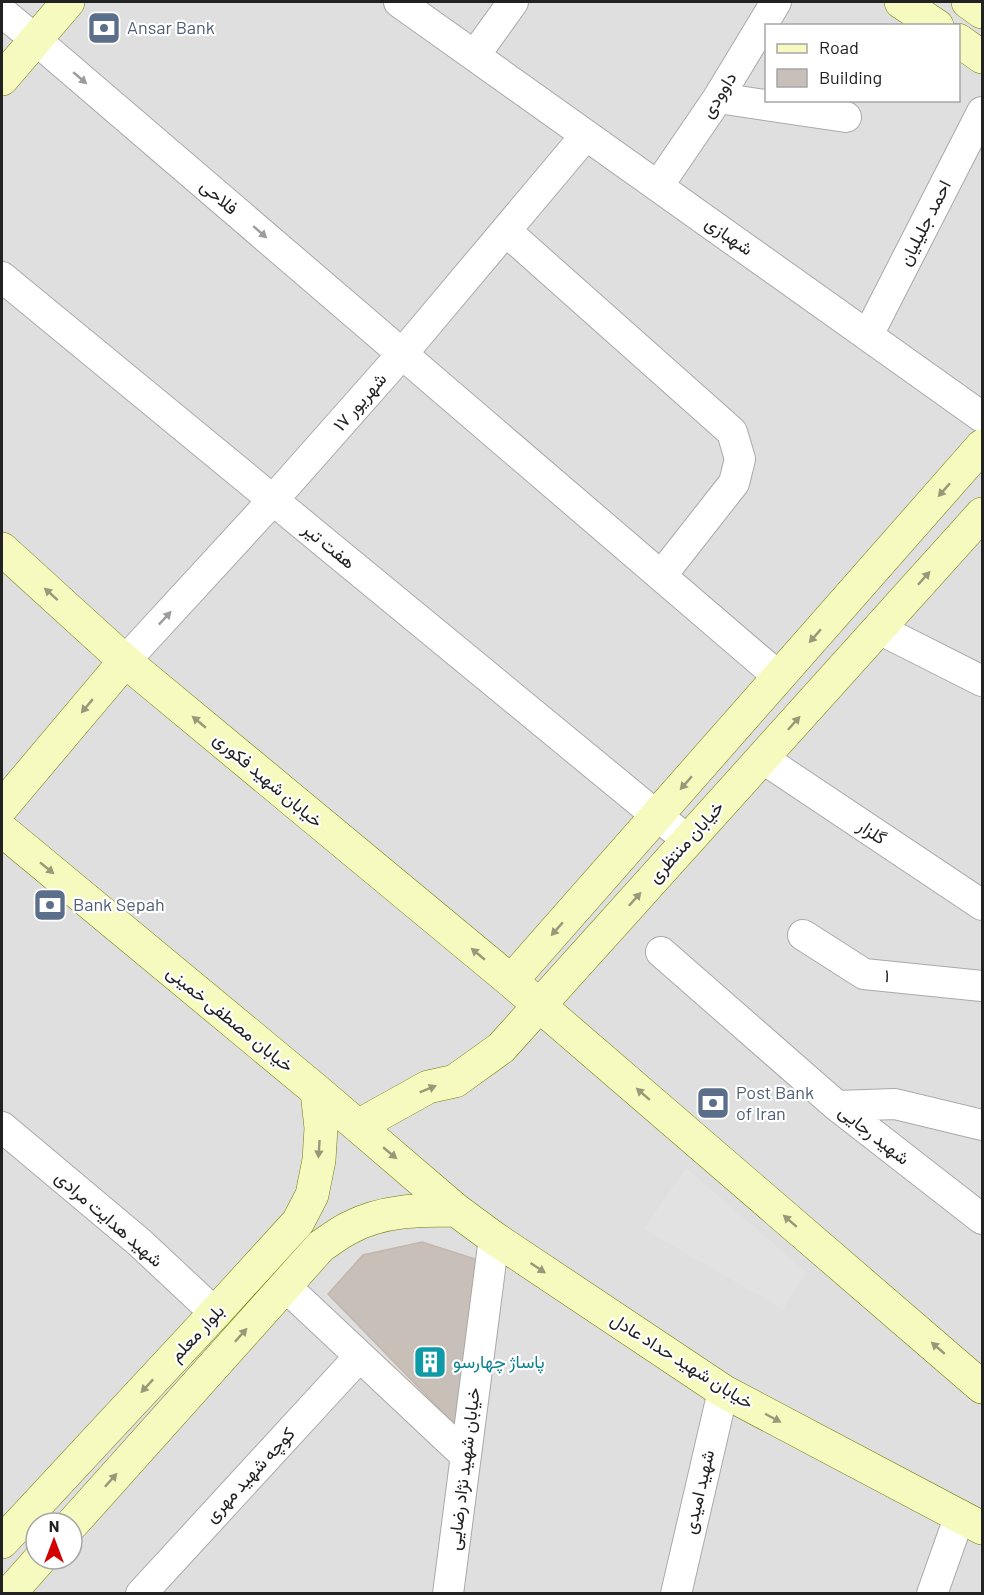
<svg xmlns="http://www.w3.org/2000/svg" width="984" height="1595" font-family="Barlow,Vazirmatn,sans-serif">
	<rect width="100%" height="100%" fill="#f2efe9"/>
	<!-- residential -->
	<path fill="#e0dfdf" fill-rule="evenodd" d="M2 2H982V1593H2ZM766 26H958V100H766ZM36 1523H72V1559H36Z"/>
	<!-- parking -->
	<path fill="#e2e2e2" d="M686 1168 806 1272 783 1309 644 1229Z"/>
	<!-- building -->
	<path fill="#c7bfb8" stroke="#c4b6ab" stroke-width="1.5" d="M422 1242 478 1260 459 1429 328 1294 363 1255Z"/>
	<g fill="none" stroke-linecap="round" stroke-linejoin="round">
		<defs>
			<path id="street" d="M399 2 982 417
				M2 12 36 40 779 677
				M475 55 513 2
				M718 98 846 117
				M658 186 718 98 776 2
				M506 231 732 432 740 459 734 483 661 576
				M2 277 657 816 688 840
				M868 335 982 112
				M879 629 982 681
				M125 661 273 500 402 354 586 135
				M762 758 982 905
				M803 935 864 974 982 986
				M661 952 837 1106 982 1219
				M837 1106 895 1104 982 1125
				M2 1127 139 1242 215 1313
				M285 1286 466 1456
				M141 1594 359 1357
				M448 1594 494 1238
				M676 1594 723 1391
				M932 1594 960 1515"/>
			<path id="secondary" d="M901 2 937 26
				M968 2 982 12
				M958 40 982 57
				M2 79 68 2
				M2 549 125 661 511 981 982 1387
				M2 807 125 661
				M2 830 317 1091 456 1210 494 1238 723 1391 982 1528
				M511 981 982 446
				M358 1126 428 1087 455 1081 501 1048 982 514
				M72 1524 321 1246C330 1240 339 1233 349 1228 382 1210 420 1210 456 1210
				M2 1542 215 1313 298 1222 312 1195 319 1160 321 1128 317 1091
				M9 1594 40 1559"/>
		</defs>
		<!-- street casing -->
		<use href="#street" stroke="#a9a9a9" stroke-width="32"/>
		<!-- secondary casing -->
		<use href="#secondary" stroke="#707d05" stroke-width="34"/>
		<!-- street -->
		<use href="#street" stroke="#fff" stroke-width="30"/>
		<!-- secondary -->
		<use href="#secondary" stroke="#f7fabf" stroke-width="33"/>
	</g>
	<!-- one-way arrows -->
	<defs><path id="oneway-solid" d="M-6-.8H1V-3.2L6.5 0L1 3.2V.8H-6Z" transform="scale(1.5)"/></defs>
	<g fill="#9c9c9c">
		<use href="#oneway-solid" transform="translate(80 78) rotate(41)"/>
		<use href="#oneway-solid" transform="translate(260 232) rotate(41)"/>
		<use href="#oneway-solid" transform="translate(165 618) rotate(-47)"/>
	</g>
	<g fill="#979978">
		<use href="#oneway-solid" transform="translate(944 490) rotate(131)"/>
		<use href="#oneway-solid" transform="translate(924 578) rotate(-48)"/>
		<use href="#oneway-solid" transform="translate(51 594) rotate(-138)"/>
		<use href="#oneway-solid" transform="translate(815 636) rotate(131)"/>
		<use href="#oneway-solid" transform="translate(87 706) rotate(130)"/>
		<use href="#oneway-solid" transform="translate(199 722) rotate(-140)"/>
		<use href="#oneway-solid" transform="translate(794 723) rotate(-48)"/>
		<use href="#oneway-solid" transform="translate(686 783) rotate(131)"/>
		<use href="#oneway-solid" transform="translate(47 868) rotate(39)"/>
		<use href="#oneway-solid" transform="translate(635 899) rotate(-48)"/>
		<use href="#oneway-solid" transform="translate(557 929) rotate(131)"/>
		<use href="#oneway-solid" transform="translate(478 954) rotate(-140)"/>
		<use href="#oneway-solid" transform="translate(428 1089) rotate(-22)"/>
		<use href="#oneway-solid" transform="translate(643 1094) rotate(-139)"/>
		<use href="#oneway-solid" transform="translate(319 1149) rotate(94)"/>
		<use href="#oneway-solid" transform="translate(390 1153) rotate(40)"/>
		<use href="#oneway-solid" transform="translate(790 1221) rotate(-139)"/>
		<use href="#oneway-solid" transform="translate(538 1268) rotate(34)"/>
		<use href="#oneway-solid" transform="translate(241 1335) rotate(-48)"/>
		<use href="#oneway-solid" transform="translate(938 1348) rotate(-139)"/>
		<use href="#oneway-solid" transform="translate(147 1386) rotate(133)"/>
		<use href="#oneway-solid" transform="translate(773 1418) rotate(28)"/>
		<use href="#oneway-solid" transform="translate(111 1480) rotate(-48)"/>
	</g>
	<!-- icons -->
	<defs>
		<symbol id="bank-square" viewBox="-11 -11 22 22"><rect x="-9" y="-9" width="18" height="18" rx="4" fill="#5c6f8a" stroke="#fff"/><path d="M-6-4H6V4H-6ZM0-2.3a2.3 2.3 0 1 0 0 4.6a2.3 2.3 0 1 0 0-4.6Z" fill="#fff"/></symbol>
		<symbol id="building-square" viewBox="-11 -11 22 22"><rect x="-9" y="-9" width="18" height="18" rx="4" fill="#0f9aa8" stroke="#fff"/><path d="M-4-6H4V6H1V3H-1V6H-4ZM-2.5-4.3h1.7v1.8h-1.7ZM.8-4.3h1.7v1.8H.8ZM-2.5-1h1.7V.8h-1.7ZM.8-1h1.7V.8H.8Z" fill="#fff"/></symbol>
	</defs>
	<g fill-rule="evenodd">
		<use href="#bank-square" x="85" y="9" width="38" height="38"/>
		<use href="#bank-square" x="31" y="886" width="38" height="38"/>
		<use href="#bank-square" x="694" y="1084" width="38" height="38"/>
		<use href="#building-square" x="411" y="1343" width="38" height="38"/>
	</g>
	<g text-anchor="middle" stroke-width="4.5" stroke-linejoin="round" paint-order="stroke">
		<!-- service labels -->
		<g font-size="18" fill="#4e5e75" stroke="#fff" text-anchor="start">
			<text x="127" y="34">Ansar Bank</text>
			<text x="73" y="911">Bank Sepah</text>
			<text x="736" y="1099">Post Bank<tspan x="736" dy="21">of Iran</tspan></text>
		</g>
		<!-- street labels -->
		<g font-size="18" fill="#222" stroke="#fff">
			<text transform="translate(719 95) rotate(-58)" y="6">داوودی</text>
			<text transform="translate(219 197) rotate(41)" y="6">فلاحی</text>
			<text transform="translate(925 223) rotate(-63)" y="6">احمد جلیلیان</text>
			<text transform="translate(729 236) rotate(35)" y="6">شهبازی</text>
			<text transform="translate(360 402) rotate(-49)" y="6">۱۷ شهریور</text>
			<text transform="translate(329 546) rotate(39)" y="6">هفت تیر</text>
			<text transform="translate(268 780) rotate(40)" y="6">خیابان شهید فکوری</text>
			<text transform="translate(872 832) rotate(34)" y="6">گلزار</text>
			<text transform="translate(686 842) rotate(-48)" y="6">خیابان منتظری</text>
			<text transform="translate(887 976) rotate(6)" y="6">۱</text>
			<text transform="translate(230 1019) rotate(39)" y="6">خیابان مصطفی خمینی</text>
			<text transform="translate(874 1135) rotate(38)" y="6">شهید رجایی</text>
			<text transform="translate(109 1219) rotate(41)" y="6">شهید هدایت مرادی</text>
			<text transform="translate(197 1333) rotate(-47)" y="6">بلوار معلم</text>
			<text transform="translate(682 1361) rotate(32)" y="6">خیابان شهید حداد عادل</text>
			<text transform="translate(464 1469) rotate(-83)" y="6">خیابان شهید نژاد رضایی</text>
			<text transform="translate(250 1475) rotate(-47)" y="6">کوچه شهید مهری</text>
			<text transform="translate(699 1492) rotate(-77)" y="6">شهید امیدی</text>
		</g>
		<!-- culture labels -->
		<g font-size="18" fill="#0d838f" stroke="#fff" text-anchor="start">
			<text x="453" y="1368">پاساژ چهارسو</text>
		</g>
	</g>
	<!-- border -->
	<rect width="984" height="1595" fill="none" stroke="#222222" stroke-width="6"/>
	<!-- legend -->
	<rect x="765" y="24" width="195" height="78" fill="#ffffff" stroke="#a7a7a7" stroke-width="1.5"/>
	<rect x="777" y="44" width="30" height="9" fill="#f7fabf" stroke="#a7a7a7" stroke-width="1.5"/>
	<text x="819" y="54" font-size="18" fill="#222222">Road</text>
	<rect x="777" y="69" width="30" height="18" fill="#c7bfb8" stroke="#a7a7a7" stroke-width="1.5"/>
	<text x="819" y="84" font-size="18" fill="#222222">Building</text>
	<!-- north arrow -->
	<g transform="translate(54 1541)"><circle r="28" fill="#ffffff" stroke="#a7a7a7" stroke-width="1.5"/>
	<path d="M0-4.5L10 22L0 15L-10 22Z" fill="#d40000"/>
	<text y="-9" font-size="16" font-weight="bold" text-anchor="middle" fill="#222222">N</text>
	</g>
</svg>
